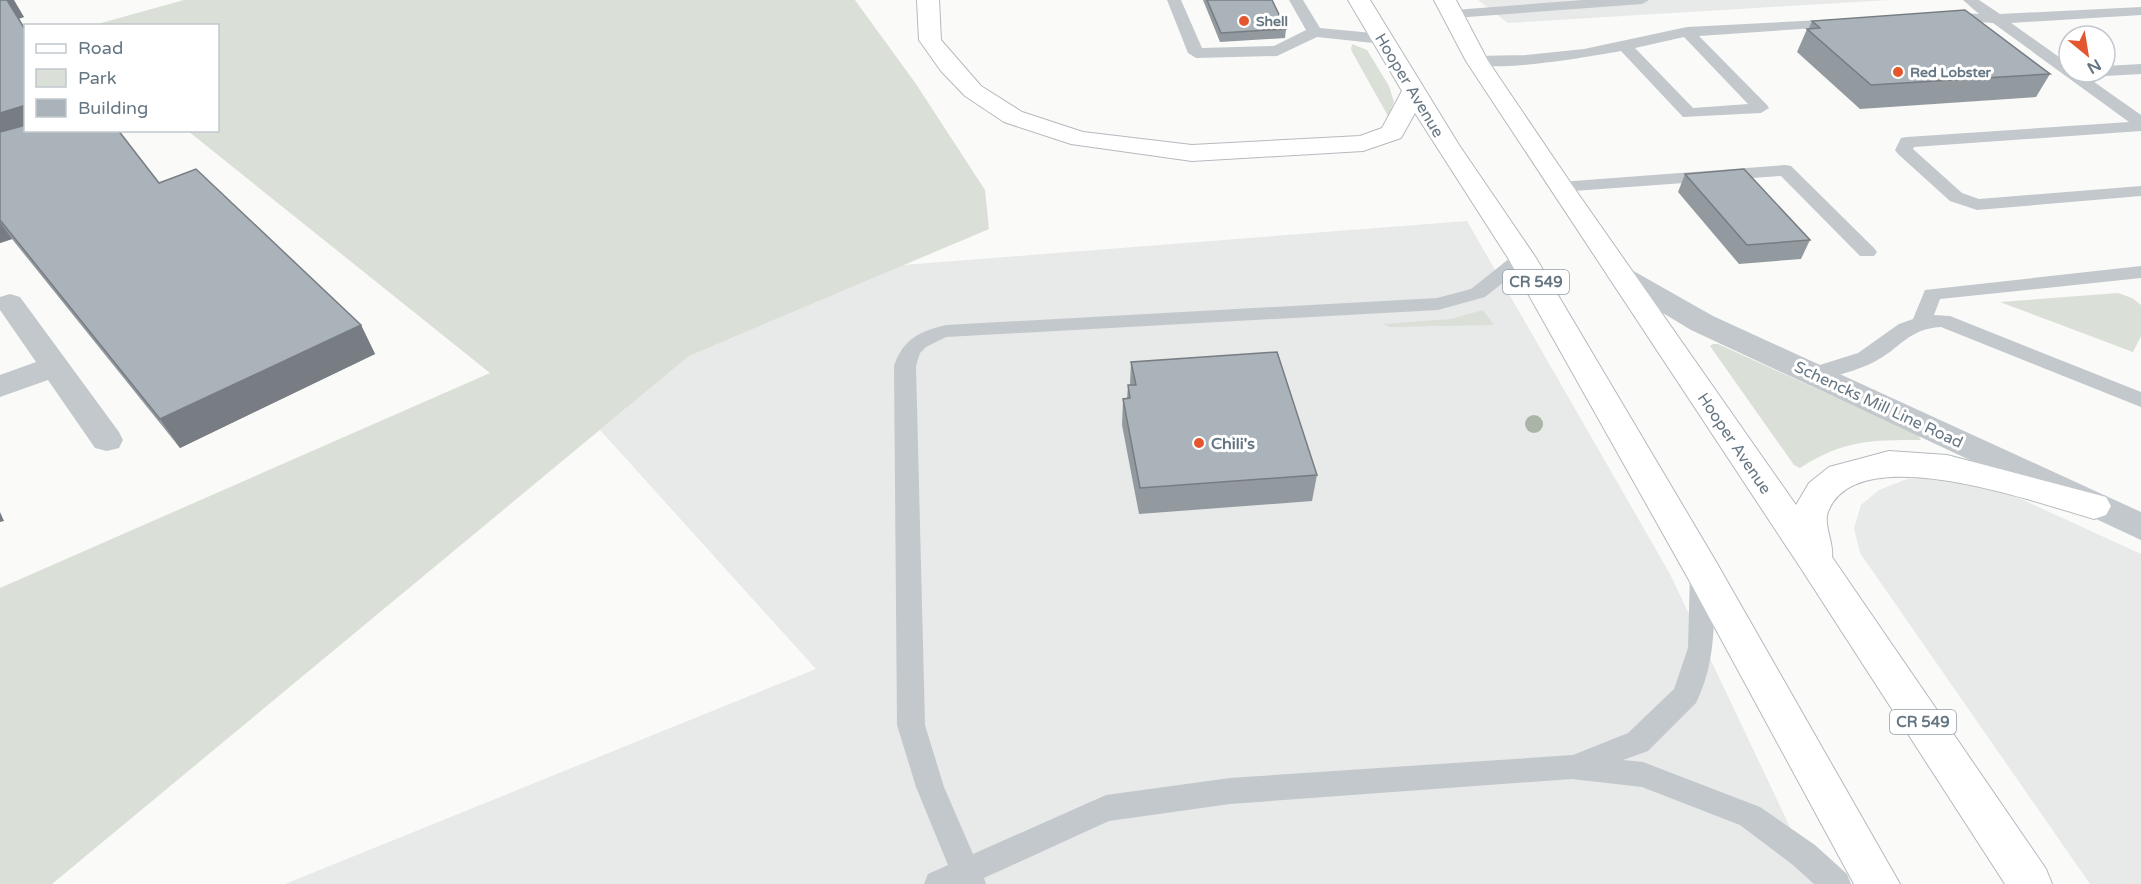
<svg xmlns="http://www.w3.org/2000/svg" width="2141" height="884" font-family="'Varela Round',sans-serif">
	<rect width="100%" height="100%" fill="#fafaf8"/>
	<!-- built -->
	<path fill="#e8e9e9" d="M1478 0H1889L1508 23Z
		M1467 221 1670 574 1817 884H285L816 669 600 430 689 356 903 265Z
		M1940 478 1981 485 2019 498 2141 554V884H2090L1860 553 1854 528 1861 505 1879 490 1907 479Z"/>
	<!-- green -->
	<path fill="#dadfd7" d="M184 0H855L916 84 985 190 989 229 689 356 52 884H0V588L490 373 188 131 218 130V26L94 25Z
		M1352 44 1367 50 1389 86 1394 102 1388 116 1351 50Z
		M2118 293 2132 298 2141 305V336L2133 352 2000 302Z
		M1483 310 1494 325 1390 327 1383 324 1451 319Z
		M1713 344H1718L1918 435 1921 440C1870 440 1844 440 1800 468L1794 465 1710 346Z"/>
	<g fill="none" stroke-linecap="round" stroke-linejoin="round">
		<defs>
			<path id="primary" d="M917 0H939L941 40 981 86 1022 112 1083 132 1192 145 1360 136 1382 128 1402 91 1348 0H1370L1459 145 1536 258 1715 560 1900 884H1854L1689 580 1508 258 1415 113 1401 138 1363 151 1192 161 1071 144 1004 122 965 96 941 71 919 40Z
				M1434 0H1456L1488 61 1572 185 1796 505 1809 483 1829 467 1889 451 1947 455 2106 497 2111 506 2106 515 2094 519C2040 504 1856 436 1828 512 1823 524 1834 543 1832 557L2046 869 2052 884H2005L1802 570 1466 61Z"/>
		</defs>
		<!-- primary casing -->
		<use href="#primary" stroke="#b5babe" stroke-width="2"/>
		<!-- service -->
		<path fill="#c3c8cc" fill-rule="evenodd" d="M1167 0H1181L1202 48 1274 46 1306 30 1289 0H1303L1320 28 1383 34 1391 39 1383 44 1317 37 1277 56 1196 58 1188 53Z
			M1583 0H1649L1642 4 1454 18 1447 14 1454 10Z
			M1963 0H1979L2000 14 2141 7V15L2011 23 2069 64V72H2080L2141 115V131L1914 147 1913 149 1962 193 1979 199 2141 186V196L1977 210 1950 201 1898 154 1895 150 1901 138 1907 137 2129 122 1993 23 1940 19 1938 16 1940 13 1945 12 1979 14Z
			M1840 19 1845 20 1847 23 1845 26 1699 36 1767 105 1769 108 1761 113 1683 117 1621 51C1599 55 1482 76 1469 61L1477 56 1526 55 1584 49 1687 27ZM1684 37 1748 104 1693 108 1635 48Z
			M2141 64V74L2105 76 2098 72H2105V66Z
			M1785 165 1791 166 1874 248 1877 252 1874 256H1860L1781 176 1560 192 1551 187 1560 182Z
			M1522 252 1532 258 1529 262 1485 297 1438 310 946 337 926 347 920 353 916 366 925 725 944 787 973 854 1106 795 1230 778 1573 755 1628 733 1674 689 1688 648 1690 573 1693 566 1702 563 1711 566 1714 573C1714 619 1717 660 1696 703L1648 751 1623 760 1643 762 1760 807 1815 845 1847 874 1851 884H1814L1793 865 1740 825 1642 787 1572 779 1230 804 1109 821 984 878 986 884H924L928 874 948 865 916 787 897 725 894 366C903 339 920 331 946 325L1437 298 1471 289 1515 254Z
			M2141 266V278L1940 299 1934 315 1950 316 2141 392V407L1941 327C1908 329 1901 348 1874 362 1856 371 1835 376 1815 381L1807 379 1804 374 1807 369 1858 353 1899 324 1913 319 1925 290Z"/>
		<!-- minor -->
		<path fill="#c3c8cc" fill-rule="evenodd" d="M1620 266 1630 269 1713 316 2141 512V540L1691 330 1610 281 1606 275 1610 269Z
			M10 294 20 297 119 432 123 440 119 448 107 451 95 448 48 380 0 397V375L36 362 0 310V297Z"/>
		<!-- primary -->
		<use href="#primary" fill="#fff" fill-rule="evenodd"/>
	</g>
	<!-- trees -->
	<circle fill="#aab4a7" cx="1534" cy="424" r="9"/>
	<!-- wall -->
	<path fill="#929a9f" d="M0 0 24 17 18 19 26 130 159 183 361 325 375 354 180 448 12 239 0 243Z
		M1203 0H1272L1286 29 1285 38 1220 42Z
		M1812 21 2050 74 2036 97 1860 109 1797 52 1807 29 1809 28Z
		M1685 174 1810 240 1801 259 1739 264 1678 192Z
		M1131 362 1317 475 1312 501 1139 514 1122 425 1123 399H1127L1128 385H1130Z"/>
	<!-- shaded-wall -->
	<path fill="#777d82" d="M7 0H14L24 17 18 19Z
		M26 105V130L0 146V113Z
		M0 222 12 239 0 243Z
		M361 325 375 354 180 448 160 419Z
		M0 512 4 521 0 522Z"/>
	<!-- building -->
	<path fill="#aab3b9" stroke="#777d82" stroke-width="1.5" d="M0 0H7L26 31V105L0 113Z
		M1207 0H1272L1286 29 1221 33Z
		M1965 10 2050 74 1871 85 1807 29 1820 28 1812 21Z
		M26 125V130H118L159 183 196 169 361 325 160 419 0 220V132Z
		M1744 169 1810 240 1747 245 1685 174Z
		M1277 352 1317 475 1140 488 1123 399 1130 398 1128 385H1136L1131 362Z"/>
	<!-- markers -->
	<g fill="#e4572e" stroke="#fff" stroke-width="2">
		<circle cx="1244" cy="21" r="6"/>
		<circle cx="1898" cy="72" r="6"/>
		<circle cx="1199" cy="443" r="6"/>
	</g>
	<g text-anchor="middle" stroke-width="6" stroke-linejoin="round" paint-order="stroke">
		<!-- far-poi labels -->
		<g font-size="14" font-weight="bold" fill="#657683" stroke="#fff" text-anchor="start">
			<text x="1256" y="26">Shell</text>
			<text x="1910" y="77">Red Lobster</text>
		</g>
		<!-- shield labels -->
		<g fill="#fff" stroke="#939fa8" stroke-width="1.5">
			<rect x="1503" y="270" width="66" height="24" rx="4.5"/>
			<rect x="1890" y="710" width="66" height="24" rx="4.5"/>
		</g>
		<g font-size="15" font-weight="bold" fill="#657683">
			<text x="1536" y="287">CR 549</text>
			<text x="1923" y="727">CR 549</text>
		</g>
		<!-- street labels -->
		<g font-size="16" fill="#657683" stroke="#fff">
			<text transform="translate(1410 85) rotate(59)" y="6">Hooper Avenue</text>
			<text transform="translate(1879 404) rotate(25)" y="6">Schencks Mill Line Road</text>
			<text transform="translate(1735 443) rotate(56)" y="6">Hooper Avenue</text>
		</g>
		<!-- poi labels -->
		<g font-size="16" font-weight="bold" fill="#657683" stroke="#fff" text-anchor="start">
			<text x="1211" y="449">Chili's</text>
		</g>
	</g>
	<!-- legend -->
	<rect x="24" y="24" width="195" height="108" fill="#ffffff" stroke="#c1c8cd" stroke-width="1.5"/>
	<rect x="36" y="44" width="30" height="9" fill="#ffffff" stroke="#c1c8cd" stroke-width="1.5"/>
	<text x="78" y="54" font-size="18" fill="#657683">Road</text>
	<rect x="36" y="69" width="30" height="18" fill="#dadfd7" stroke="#c1c8cd" stroke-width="1.5"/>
	<text x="78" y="84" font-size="18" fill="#657683">Park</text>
	<rect x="36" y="99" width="30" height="18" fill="#aab3b9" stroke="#c1c8cd" stroke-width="1.5"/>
	<text x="78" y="114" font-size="18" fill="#657683">Building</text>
	<!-- north arrow -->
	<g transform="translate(2087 54) rotate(150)"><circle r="28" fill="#ffffff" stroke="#c1c8cd" stroke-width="1.5"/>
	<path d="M0-4.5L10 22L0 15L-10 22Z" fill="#e4572e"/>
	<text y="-9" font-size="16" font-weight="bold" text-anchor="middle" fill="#657683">N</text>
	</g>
</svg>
